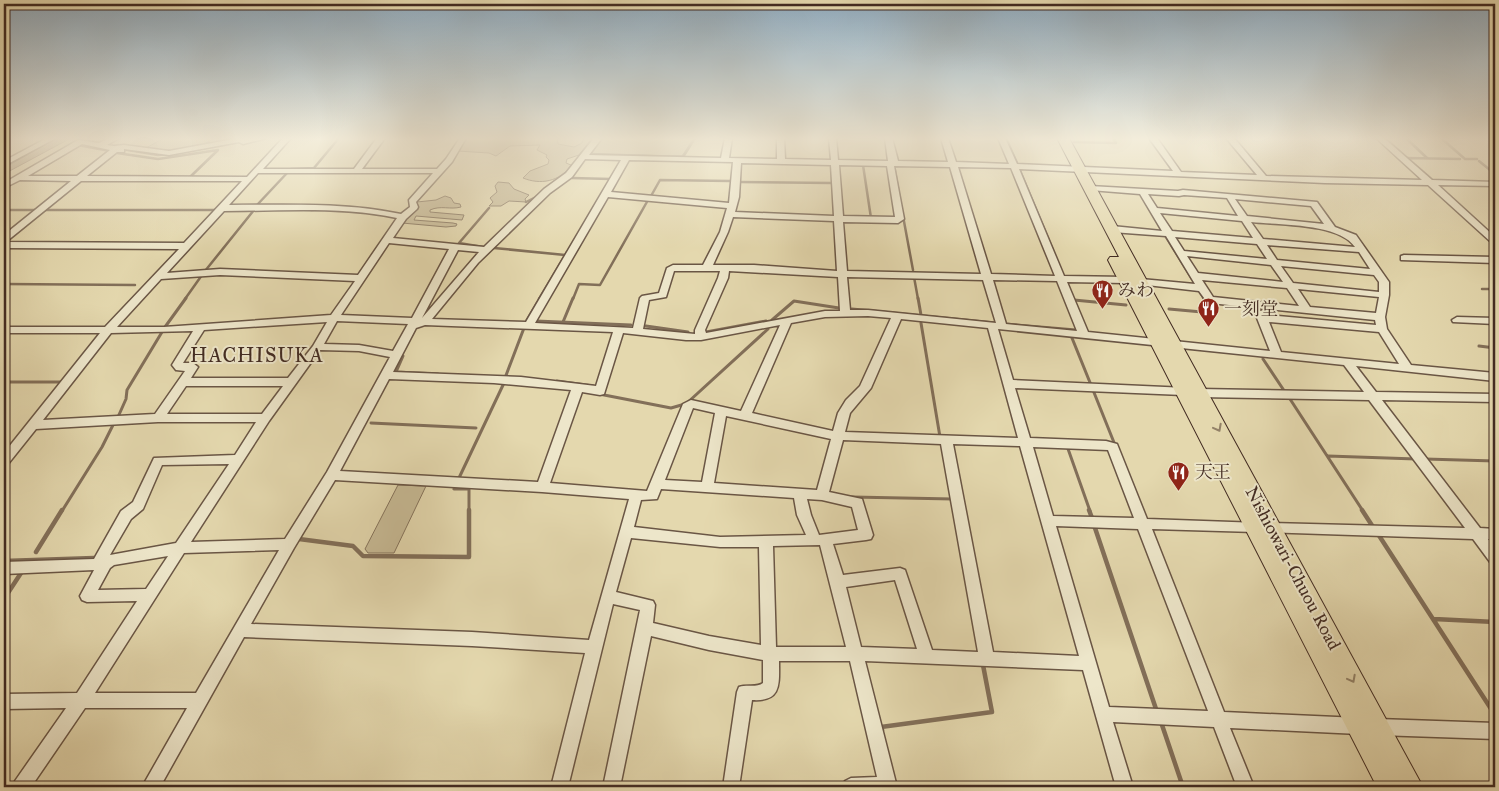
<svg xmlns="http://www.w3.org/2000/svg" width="1499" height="791" font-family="'IM FELL Great Primer','Noto Serif JP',serif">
	<rect width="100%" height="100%" fill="#e4d8ae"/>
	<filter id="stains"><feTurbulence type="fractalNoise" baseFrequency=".004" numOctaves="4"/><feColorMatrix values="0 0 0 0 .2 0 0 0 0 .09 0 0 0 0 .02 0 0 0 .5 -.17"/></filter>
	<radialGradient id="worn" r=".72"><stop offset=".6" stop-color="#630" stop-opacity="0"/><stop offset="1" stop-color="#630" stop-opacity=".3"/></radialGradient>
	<!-- green -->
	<path fill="#c8bb96" stroke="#85735c" d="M164 138H215C195 151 170 152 146 148Z
		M465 138H557L558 144 574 147 582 143 584 138H592L579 155 567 159 566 163 571 165C560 182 540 185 523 178L530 171 548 164 549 160 546 157 547 155 537 150 540 145 510 146 496 156 489 153 457 151Z
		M601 138H694L682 156 590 154Z
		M498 182 509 183 514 189 529 195 525 199 526 202 509 201 501 206H489L493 202 490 198 497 192 495 186Z
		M445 196 451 198 454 203 460 204 461 207C450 210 441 205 430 210V212L464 215 462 220 416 216 414 220 453 223 457 224 456 226 446 227 402 223 417 202 436 200Z
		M398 485 426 486 394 553H368L365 549Z"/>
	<!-- water -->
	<path fill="#ad9d7e" stroke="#826f59" d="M57 138H71L4 174V168Z"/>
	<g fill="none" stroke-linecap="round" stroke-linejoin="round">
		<!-- stream-far2 -->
		<path stroke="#826f59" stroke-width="2.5" d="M1006 138 1017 163
			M1406 138 1427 158
			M1441 138 1465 159H1477
			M1074 142 1116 143 1113 138
			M78 145 110 151
			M122 149 158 155 169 154
			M183 152 221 145
			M117 153 158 159 218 150 190 177
			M590 154 683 157 695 138
			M1410 160 1407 158 1460 159
			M1479 161 1495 174
			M863 165 871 218
			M897 166 894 165 900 200
			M1019 168 1052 248
			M291 169 314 168 339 138
			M572 178 611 179 610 181
			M740 182 832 183
			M651 196 660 180 730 181
			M526 202 536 197
			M257 205 288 172
			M4 210H37
			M43 210H215
			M311 210 324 209
			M903 216 913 270
			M1166 237 1192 279
			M483 247 459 243 489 208
			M494 248 565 255
			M205 271 254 210
			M914 277 918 299
			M4 284 135 285
			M1482 289H1495
			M1200 292 1204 299
			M185 299 202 275
			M539 299 567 252
			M573 299 579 284 600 285 648 200"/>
		<!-- stream-far1 -->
		<path stroke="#826f59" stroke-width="3" d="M918 298 921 315
			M1074 300 1126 305
			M852 309 995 323
			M1169 309 1213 313 1204 298
			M527 320 540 298
			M772 320 794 301 839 308
			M536 321 631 325
			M563 322 573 298
			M921 323 940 437
			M1005 324 1076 330
			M646 326 688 332
			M165 327 186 298
			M706 332 766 321
			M1072 338 1091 385
			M1479 346 1495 348
			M403 356 396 372 438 374
			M1263 359 1285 392
			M505 378 524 328
			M557 381 593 386
			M4 382H62
			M1093 390 1115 445
			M599 394 671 408 685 404
			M1290 399 1363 511
			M687 403 768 329
			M118 417 126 399 127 390 162 332
			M371 423 476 428
			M1067 446 1090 511
			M1328 456 1416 459
			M1425 459 1495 461
			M458 480 504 383
			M455 487 454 489H469V511
			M852 497 953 499
			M62 511 102 447 114 423"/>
		<!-- stream -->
		<path stroke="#826f59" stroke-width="4.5" d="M1089 510 1092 518
			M1362 510 1373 527
			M1094 525 1156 709
			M1378 534 1495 715
			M299 539 353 546 363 556 469 557V510
			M36 552 62 510
			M4 561 94 558
			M4 599 21 573
			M1434 619 1495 622
			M1161 722 1183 787
			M882 730 881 727 992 712 983 665"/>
		<defs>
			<path id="street" d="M47 138H56L4 166V161Z
				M110 138H119L107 145 114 146 124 145 169 151 239 138H267L243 144 239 142 169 155 124 149V152H117L87 176 247 177 283 138H291L263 169H354L377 138H385L362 169H437L446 159 460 138H466L452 162 416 202 418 207 417 209 406 219 393 238 484 247 544 189 566 173 594 138H602L589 155 721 158 725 138H732L729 158 777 159V138H784L785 159 831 160 829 138H836L838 160 888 161 885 138H892L898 161 948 162 941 138H948L956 162 1009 164 998 138H1005L1017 164 1173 171 1149 138H1157L1181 172 1257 175 1226 138H1234L1266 176 1422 180 1376 138H1384L1432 180 1495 182V186L1438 185 1495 237V244L1492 243 1428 185 1325 183 1019 169 1064 276 1125 277 1130 280 1125 283 1067 282 1088 332 1270 351 1255 313 1256 311H1264L1266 315 1376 325 1375 320 1210 303 1207 302 1199 291 1138 284 1136 282 1141 279 1195 284 1166 236 1112 232 1108 229 1112 226 1162 231 1140 194 1090 190 1086 188 1090 186 1178 191 1183 190 1317 202 1335 227 1356 235 1389 282V295L1385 317 1387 329 1411 365 1495 373V381L1356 366 1376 392 1495 394V402L1382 400 1480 528 1495 529V539H1488L1495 548V564L1490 562 1473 539 1266 532 1264 528 1266 524 1271 523 1465 528 1369 400 1199 397 1193 393 1199 389 1364 392 1344 365 998 329 1013 380 1187 388 1189 391 1187 394 1183 395 1015 388 1030 438 1106 441 1117 444 1147 519 1260 523 1262 527 1260 531 1255 532 1152 529 1224 712 1359 718 1365 720 1367 726 1365 732 1359 734 1230 728 1254 787H1237L1214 727 1113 722 1133 787H1116L1083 670 865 661 897 787H843L845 781 851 778 877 777 850 661H779C779 684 782 702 752 700L739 787H723L737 692 739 687C747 684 757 688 763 683V660L709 650 651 636 620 787H603L640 610 613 604 568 787H551L585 653 472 646 244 637 160 787H142L187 708H85L31 787H13L15 781 66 708 4 709V694L77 693 137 601 87 602 82 600 80 596 94 570 4 574V562L94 559 121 511 133 502 154 458 235 455 256 422H158L36 429 8 464 4 465V453L100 333H4V327H105L179 249 4 248V242L184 243 242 181H81L7 241 4 242V235L71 181 20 180 4 188V183L78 140 99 143ZM82 144 110 150 77 176H28ZM585 159 621 160 526 322 432 319 478 263 550 193 572 177ZM629 160 733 162 729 203 611 192ZM741 163 831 165 834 216 735 212 739 197ZM839 165 887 166 895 217 843 216ZM894 166 950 167 981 274 847 271 843 222 898 223 904 219ZM958 167 1011 168 1055 276 991 274ZM258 173H433L409 200 410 207 401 214C345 202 286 205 229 205ZM1148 194 1179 196 1184 195 1227 198 1238 216 1157 208ZM608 197 727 208 720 232 703 265H673L667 268 659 293 642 296 640 298 633 328 535 323ZM1235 199 1311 206 1324 224 1247 216ZM224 211C281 211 341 206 397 218L358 275 220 269 167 273ZM1160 213 1242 221 1253 238 1172 231ZM733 217 834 221 837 271 754 265H713L728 232ZM1251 222C1279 225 1339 223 1355 247L1263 239ZM1175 237 1257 244 1267 259 1184 251ZM389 243 449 249 412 318 341 315ZM1267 245 1359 252 1370 269 1277 260ZM458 250 479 252 422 318ZM1187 256 1271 265 1283 282 1198 273ZM1281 266 1374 275 1379 282V292L1293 283ZM674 271H720L718 278 695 330V334L643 329 649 300 666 297ZM729 271 838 277 840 311H825L706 333 705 330 728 278ZM220 275 355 281 331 315 164 327H117L161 279ZM847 277 983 280 996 323 868 310H850ZM993 280 1057 281 1077 331 1006 324ZM1202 280 1287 288 1299 306 1213 297ZM1298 289 1379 297 1376 313 1310 307ZM868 316 891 318 860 386 846 400 838 413 833 431 752 413 791 323 825 317ZM901 319 988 328 1018 438 845 432 850 413 871 388ZM337 321 408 324 393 351 359 345 324 344ZM327 322 313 346 288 378H191L198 367 193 363H183L204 330ZM1269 322 1379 332 1399 364 1281 352ZM425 325 613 332 596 386 521 377 393 372 416 328ZM780 325 741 411 691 400 683 404 647 491 550 483 582 392 600 395 604 394 623 333 686 340H701ZM193 331 172 365 176 370 185 371 155 414 43 420 111 333ZM320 350 359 351 390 357 327 472 285 539 191 542 269 421ZM389 379 494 383 571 390 538 482 340 471ZM186 386H283L262 414H167ZM693 408 715 413 702 482 665 480ZM726 416 831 439 817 490 714 483ZM843 440 941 444 978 652 932 650 905 570 900 568 843 575 833 544 866 540 871 539 873 535 862 499 829 492ZM953 444 1020 446 1079 656 993 652ZM1033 447 1108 450 1134 518 1053 516ZM229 464 176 543 110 555 131 519 143 509 162 465ZM335 480 542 492 629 499 589 640 472 632 251 624 294 548ZM661 489 794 498 797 515 806 535 720 537 634 527 641 500 657 499ZM807 499 822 500 852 507 858 530 819 535 811 515ZM1056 526 1138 529 1208 711 1109 707ZM631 538 720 547H759L761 645 709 636 653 623 655 605 653 601 616 592ZM820 545 846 647H776L773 546ZM279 550 196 693H95L184 553ZM168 556 146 589 98 590 110 568 114 565ZM895 580 917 649 861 647 846 587Z
				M1404 255 1495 257V263L1401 260V256Z
				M1457 317 1495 318V324L1453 322 1452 320Z
				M1378 719 1495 723V739L1378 735 1372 733 1370 727 1372 721Z"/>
			<path id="primary" d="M1057 138H1069L1423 787H1377L1108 260 1110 257H1119Z"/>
		</defs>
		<!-- street casing -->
		<use href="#street" stroke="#6a5645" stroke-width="3"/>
		<!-- primary casing -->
		<use href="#primary" stroke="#422b22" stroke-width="2"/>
		<!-- street -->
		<use href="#street" fill="#ede6ca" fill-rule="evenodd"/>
		<!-- primary -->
		<use href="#primary" fill="#e4d8ae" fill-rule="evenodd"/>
	</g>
	<!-- one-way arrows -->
	<defs><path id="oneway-chevron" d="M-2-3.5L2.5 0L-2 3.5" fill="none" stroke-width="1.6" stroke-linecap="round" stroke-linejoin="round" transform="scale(1.25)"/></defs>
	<g stroke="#938268">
		<use href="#oneway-chevron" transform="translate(1218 428) rotate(62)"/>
		<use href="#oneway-chevron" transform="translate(1352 679) rotate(62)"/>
	</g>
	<!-- sky -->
	<linearGradient id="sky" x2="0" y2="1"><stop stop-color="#90abbe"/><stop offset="0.56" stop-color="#f3eddb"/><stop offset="1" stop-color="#f3eddb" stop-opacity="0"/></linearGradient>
	<rect width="1499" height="248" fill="url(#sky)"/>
	<!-- icons -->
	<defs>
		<symbol id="restaurant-pin" viewBox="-11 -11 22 30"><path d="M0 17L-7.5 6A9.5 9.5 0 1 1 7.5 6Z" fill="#8f2418" stroke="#ede6ca"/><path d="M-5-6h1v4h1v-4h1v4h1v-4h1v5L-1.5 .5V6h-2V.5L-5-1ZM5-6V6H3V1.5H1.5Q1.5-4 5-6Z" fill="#fff"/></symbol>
	</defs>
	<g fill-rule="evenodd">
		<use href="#restaurant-pin" x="1090" y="278" width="25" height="34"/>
		<use href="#restaurant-pin" x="1196" y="296" width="25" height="34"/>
		<use href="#restaurant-pin" x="1166" y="460" width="25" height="34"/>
	</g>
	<g text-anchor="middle" stroke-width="4" stroke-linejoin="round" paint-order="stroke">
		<!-- poi labels -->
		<g font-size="18" fill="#422b22" stroke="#ede6ca" text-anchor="start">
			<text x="1118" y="296">みわ</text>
			<text x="1224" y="315">一刻堂</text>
			<text x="1195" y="478">天王</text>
		</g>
		<!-- street labels -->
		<g font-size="18" fill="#422b22" stroke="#ede6ca">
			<text transform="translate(1293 568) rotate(62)" y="6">Nishiowari-Chuou Road</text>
		</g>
		<!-- quarter labels -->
		<g font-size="20" letter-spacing="1" fill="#422b22" stroke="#ede6ca">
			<text x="257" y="362">HACHISUKA</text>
		</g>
	</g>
	<!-- margin -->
	<rect width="1499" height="791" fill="none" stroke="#e4d8ae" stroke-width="20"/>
	<rect x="5" y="5" width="1489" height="781" fill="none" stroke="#422b22" stroke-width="2.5"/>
	<rect x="10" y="10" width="1479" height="771" fill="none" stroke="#422b22"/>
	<rect width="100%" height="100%" filter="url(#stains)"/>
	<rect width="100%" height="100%" fill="url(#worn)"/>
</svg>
